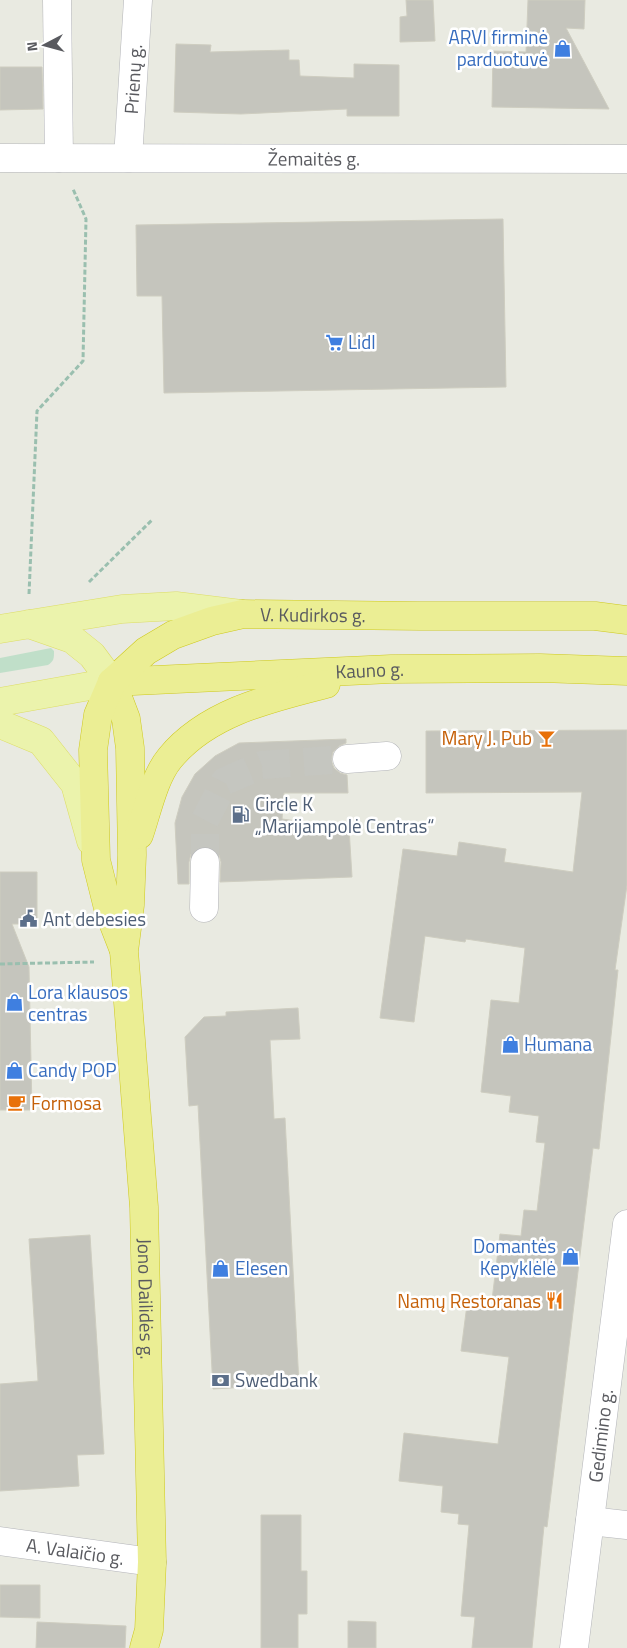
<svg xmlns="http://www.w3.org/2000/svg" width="627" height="1648" font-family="'Titillium Web',sans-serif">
	<rect width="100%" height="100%" fill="#e9eae1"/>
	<!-- green -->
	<path fill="#c0dfc9" d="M51 648 54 651C54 658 54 661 48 665L0 673V658Z"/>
	<!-- building -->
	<path fill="#c5c5bd" stroke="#cecdc0" d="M406 0H433L435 41 400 42V17L407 16Z
		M528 0H585L584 29 566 28 609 109 492 107 493 51 526 52Z
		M176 44 211 45 210 52 289 50V60H299L300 76 354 78V64L399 65V116H347V109L241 114 174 112Z
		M0 67H42L43 109 0 110Z
		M503 219 506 387 164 393 162 296H137L136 225Z
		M627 730V885L615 970H618L599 1149 593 1148 547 1527 544 1526 532 1648H472L475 1617 461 1616 469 1525 458 1524 459 1514 441 1512 443 1486 399 1481 404 1433 498 1444 509 1357 461 1351 468 1297 492 1300 500 1234 521 1236 524 1210 537 1211 545 1143 536 1142 539 1116 509 1112 511 1096 481 1092 491 1000 519 1003 525 948 466 939 465 942 425 936 414 1022 380 1018 403 849 457 856 459 842 506 849 504 862 573 872 582 792 426 793V731Z
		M346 739V743L339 746 333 752 331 760 334 768 340 773 347 775 348 793H284L282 819 349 828 352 877 220 882 221 862 219 855 213 849 205 846 197 849 191 854 189 862V884H178L175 823 182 797 195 774 215 756 239 743Z
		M0 872H37V924H12L29 967 32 1110H0Z
		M298 1008 300 1039 270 1040 274 1119 285 1118 299 1384 213 1389 198 1105 189 1106 185 1037 204 1017 226 1016V1012Z
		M90 1235 104 1454 77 1455 79 1486 0 1491V1384L38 1381 29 1239Z
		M261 1515H301V1571H307V1614H298V1648H261Z
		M0 1585H40V1618L0 1617Z
		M348 1621 376 1622V1648H348Z
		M37 1622 126 1626 125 1648H36Z"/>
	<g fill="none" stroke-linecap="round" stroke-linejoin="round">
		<!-- minor-tunnel -->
		<path stroke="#c5c6c0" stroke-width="28" stroke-dasharray="28 14" stroke-linecap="butt" d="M205 862V820L225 781 262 765 347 759"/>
		<defs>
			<g id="minor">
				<path d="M57 0 59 158"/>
				<path id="s1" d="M0 158 627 159"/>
				<path id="s2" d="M128 158 138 0"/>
				<path d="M347 759 387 756"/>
				<path d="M204 908 205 862"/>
				<path d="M590 1521 627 1525"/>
				<path id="s3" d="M0 1541 152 1562"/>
				<path id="s4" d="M574 1648 627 1224"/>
			</g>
			<path id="major" d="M0 629 122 609 176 606 241 614
				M0 702 112 682 92 655 72 639 29 624
				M0 724 41 741 75 784 91 841"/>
			<g id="highway">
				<path id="s5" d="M112 682 126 719 130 748 132 855 130 905 124 951 144 1207 152 1562 149 1630 144 1648"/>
				<path id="s6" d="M112 682 391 669 540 668 627 671"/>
				<path d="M139 835C147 812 154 777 170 758 208 712 271 698 326 684"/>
				<path id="s7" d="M123 948 109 912 96 860 93 750 98 715 112 682 146 651 173 635 212 621 243 614 420 616H595L627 620"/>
			</g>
		</defs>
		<!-- minor casing -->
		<use href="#minor" stroke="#b3b4b9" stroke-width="29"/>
		<!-- major casing -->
		<use href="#major" stroke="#dd6" stroke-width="29"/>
		<!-- highway casing -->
		<use href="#highway" stroke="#cec91d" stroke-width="29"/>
		<!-- path -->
		<path stroke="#9abfaf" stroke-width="3" stroke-dasharray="5 2.5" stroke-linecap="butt" d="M89 582 153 519
			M29 594 37 411 83 361 86 219 73 189
			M0 964 94 962"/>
		<!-- minor -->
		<use href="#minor" stroke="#fff" stroke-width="28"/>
		<!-- major -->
		<use href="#major" stroke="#ebf3ac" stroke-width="28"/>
		<!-- highway -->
		<use href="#highway" stroke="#ebee94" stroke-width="28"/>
	</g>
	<!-- icons -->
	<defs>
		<symbol id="shop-bare" viewBox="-9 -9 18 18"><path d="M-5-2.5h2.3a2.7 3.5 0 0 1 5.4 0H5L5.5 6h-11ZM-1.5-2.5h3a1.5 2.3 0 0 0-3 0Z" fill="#3f7fe0" stroke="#fff" stroke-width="2.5" paint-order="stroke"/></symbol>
		<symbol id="supermarket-bare" viewBox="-9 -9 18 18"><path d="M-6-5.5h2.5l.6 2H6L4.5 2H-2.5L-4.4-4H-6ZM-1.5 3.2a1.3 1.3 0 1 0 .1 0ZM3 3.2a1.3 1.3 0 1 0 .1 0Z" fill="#3f7fe0" stroke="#fff" stroke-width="2.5" paint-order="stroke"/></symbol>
		<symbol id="bar-bare" viewBox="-9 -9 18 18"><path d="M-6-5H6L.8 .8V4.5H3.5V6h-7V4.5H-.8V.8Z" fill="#e8710a" stroke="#fff" stroke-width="2.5" paint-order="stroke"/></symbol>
		<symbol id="fuel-bare" viewBox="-9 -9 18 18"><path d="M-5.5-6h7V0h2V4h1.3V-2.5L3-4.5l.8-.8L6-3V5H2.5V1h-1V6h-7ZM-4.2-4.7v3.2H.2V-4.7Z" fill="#5c6f8a" stroke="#fff" stroke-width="2.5" paint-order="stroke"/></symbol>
		<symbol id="civic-bare" viewBox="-9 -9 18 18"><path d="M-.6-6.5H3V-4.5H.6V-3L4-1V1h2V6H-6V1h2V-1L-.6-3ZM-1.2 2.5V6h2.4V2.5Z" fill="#5c6f8a" stroke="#fff" stroke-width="2.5" paint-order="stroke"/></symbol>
		<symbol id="cafe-bare" viewBox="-9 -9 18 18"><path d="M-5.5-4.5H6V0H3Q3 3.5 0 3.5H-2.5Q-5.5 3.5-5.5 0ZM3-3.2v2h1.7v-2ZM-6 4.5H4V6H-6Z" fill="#e8710a" stroke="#fff" stroke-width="2.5" paint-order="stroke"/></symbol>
		<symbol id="restaurant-bare" viewBox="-9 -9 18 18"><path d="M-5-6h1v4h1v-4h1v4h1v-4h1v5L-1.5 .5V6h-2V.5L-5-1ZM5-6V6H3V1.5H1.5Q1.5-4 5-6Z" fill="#e8710a" stroke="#fff" stroke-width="2.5" paint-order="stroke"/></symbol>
		<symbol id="bank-bare" viewBox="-9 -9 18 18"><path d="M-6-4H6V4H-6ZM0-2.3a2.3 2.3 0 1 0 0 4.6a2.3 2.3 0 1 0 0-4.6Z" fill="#5c6f8a" stroke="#fff" stroke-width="2.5" paint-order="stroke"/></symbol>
	</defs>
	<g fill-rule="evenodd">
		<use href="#shop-bare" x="550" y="36" width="25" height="25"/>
		<use href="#supermarket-bare" x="322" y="330" width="25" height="25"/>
		<use href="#bar-bare" x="534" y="726" width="25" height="25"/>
		<use href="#fuel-bare" x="228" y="802" width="25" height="25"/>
		<use href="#civic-bare" x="16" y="906" width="25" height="25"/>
		<use href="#shop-bare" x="2" y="990" width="25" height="25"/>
		<use href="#shop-bare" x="498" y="1032" width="25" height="25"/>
		<use href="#shop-bare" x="2" y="1058" width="25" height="25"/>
		<use href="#cafe-bare" x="4" y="1090" width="25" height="25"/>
		<use href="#shop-bare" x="558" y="1244" width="25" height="25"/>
		<use href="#shop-bare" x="208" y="1256" width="25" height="25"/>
		<use href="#restaurant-bare" x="542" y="1288" width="25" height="25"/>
		<use href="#bank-bare" x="208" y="1368" width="25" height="25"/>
	</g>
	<g text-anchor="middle" stroke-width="5" stroke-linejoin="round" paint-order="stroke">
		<!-- shop labels -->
		<g font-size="19" fill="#366cbe" stroke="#fff" text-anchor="start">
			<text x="548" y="44" text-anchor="end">ARVI firminė<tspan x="548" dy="22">parduotuvė</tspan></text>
			<text x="348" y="349">Lidl</text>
			<text x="28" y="999">Lora klausos<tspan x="28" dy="22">centras</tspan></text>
			<text x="524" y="1051">Humana</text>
			<text x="28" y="1077">Candy POP</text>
			<text x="556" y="1253" text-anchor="end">Domantės<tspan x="556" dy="22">Kepyklėlė</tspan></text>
			<text x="235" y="1275">Elesen</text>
		</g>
		<!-- street labels -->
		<g font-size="19" fill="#595a5f" stroke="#fff">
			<text dy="7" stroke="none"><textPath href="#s2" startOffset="79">Prienų g.</textPath></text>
			<text dy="7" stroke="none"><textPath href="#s1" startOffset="314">Žemaitės g.</textPath></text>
			<text dy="7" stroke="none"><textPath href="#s7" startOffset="494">V. Kudirkos g.</textPath></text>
			<text dy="7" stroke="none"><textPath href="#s6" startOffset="258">Kauno g.</textPath></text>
			<text dy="7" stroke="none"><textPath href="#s5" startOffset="621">Jono Dailidės g.</textPath></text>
			<text dy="7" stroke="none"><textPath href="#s4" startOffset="214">Gedimino g.</textPath></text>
			<text dy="7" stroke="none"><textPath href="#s3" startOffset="76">A. Valaičio g.</textPath></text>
		</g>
		<!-- food labels -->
		<g font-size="19" fill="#c56008" stroke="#fff" text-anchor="end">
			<text x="532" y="745">Mary J. Pub</text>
			<text x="31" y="1110" text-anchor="start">Formosa</text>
			<text x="541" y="1308">Namų Restoranas</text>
		</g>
		<!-- service labels -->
		<g font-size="19" fill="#4e5e75" stroke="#fff" text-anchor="start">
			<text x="255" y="811">Circle K<tspan x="255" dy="22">„Marijampolė Centras“</tspan></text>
			<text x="43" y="926">Ant debesies</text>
			<text x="235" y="1387">Swedbank</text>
		</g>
	</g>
	<!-- north arrow -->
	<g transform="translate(45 45) rotate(264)" stroke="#ffffff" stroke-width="4" paint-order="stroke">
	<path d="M0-4L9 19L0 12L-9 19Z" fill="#595a5f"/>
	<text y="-8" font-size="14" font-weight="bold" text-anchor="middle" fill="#595a5f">N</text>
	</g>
</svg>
